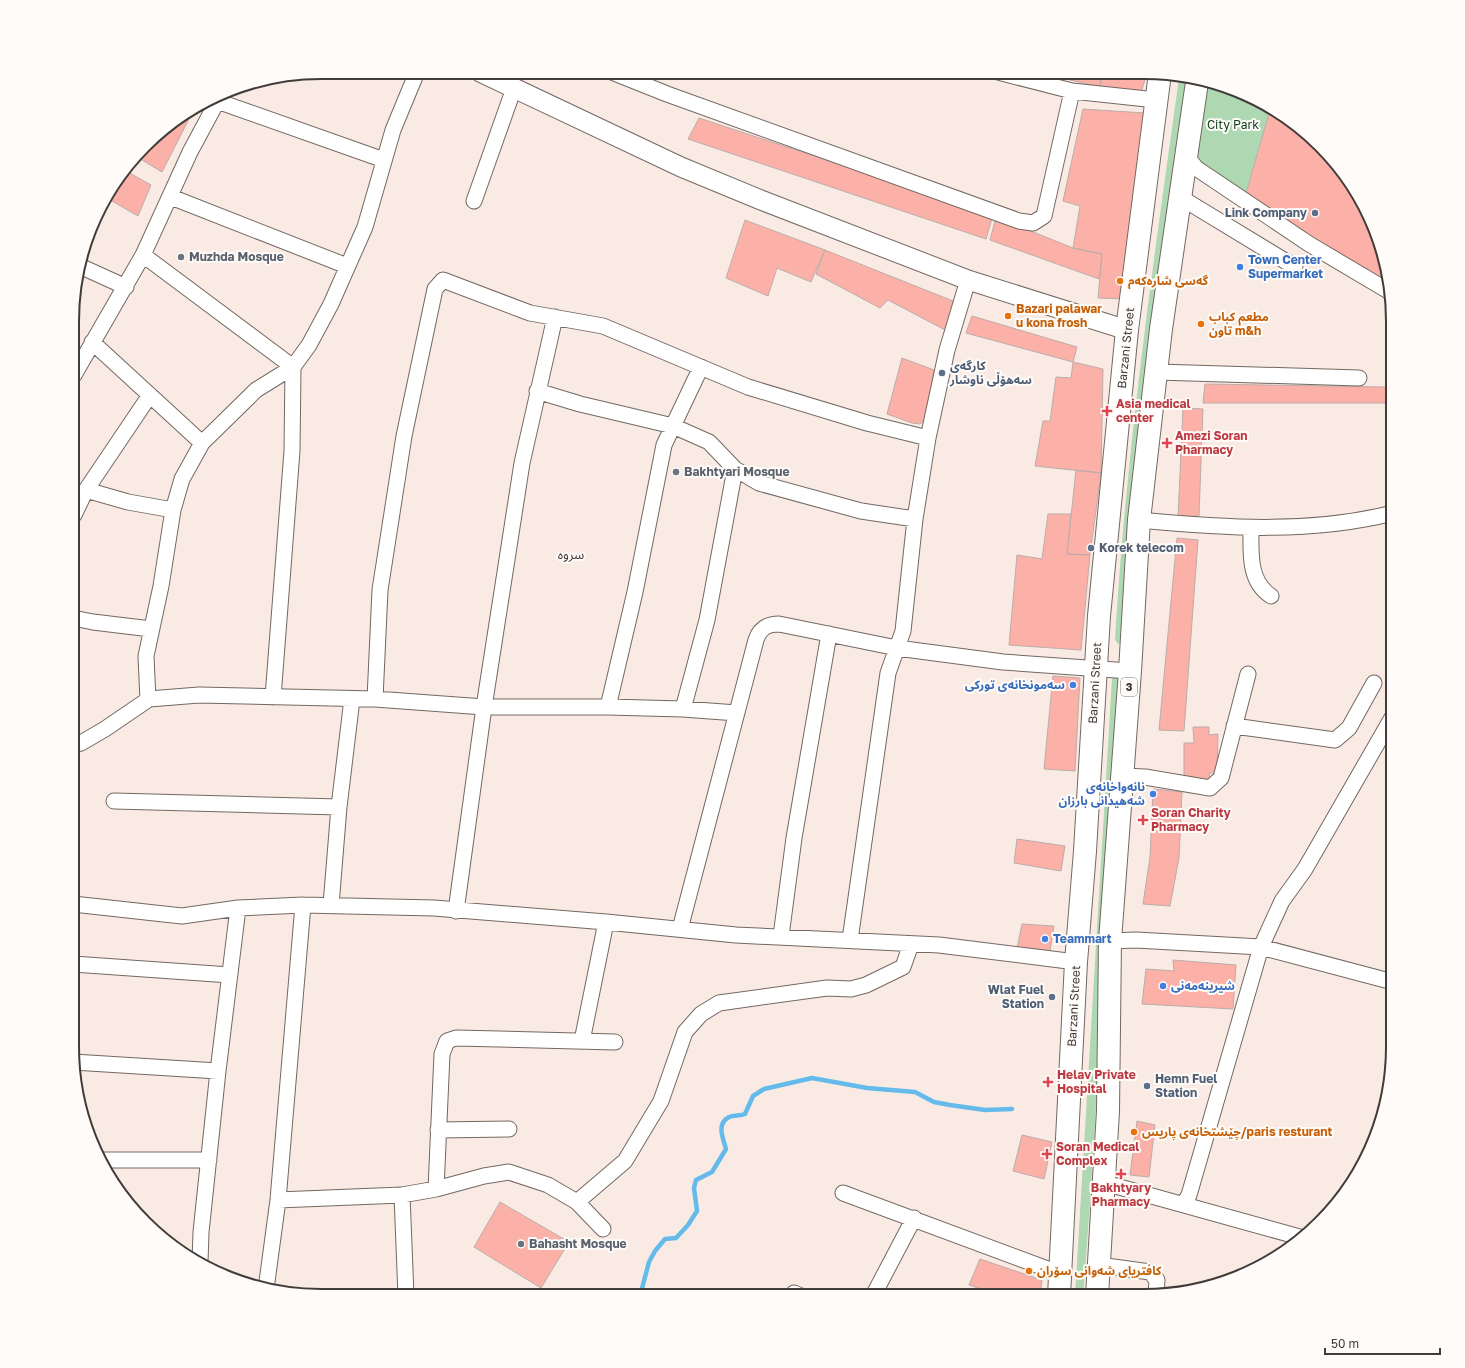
<svg xmlns="http://www.w3.org/2000/svg" width="1465" height="1368" font-family="'Golos Text','Noto Sans Arabic',sans-serif">
	<rect width="100%" height="100%" fill="#f9ebe3"/>
	<!-- green -->
	<path fill="#aed8b1" d="M1179 78 1187 80 1123 640 1118 644 1115 640C1126 451 1153 264 1179 78Z
		M1208 85 1254 98 1270 110 1244 200 1196 168Z
		M1115 673 1119 677C1106 883 1100 1090 1083 1296H1075L1112 678Z"/>
	<g fill="none" stroke-linecap="round" stroke-linejoin="round">
		<!-- stream -->
		<path stroke="#65baec" stroke-width="4.5" d="M640 1296 649 1262 655 1251 665 1239 676 1238 688 1225 697 1211 694 1188 696 1180 712 1172 726 1149C723 1138 716 1124 729 1117 734 1115 740 1116 745 1114L753 1096 764 1089 812 1078 867 1088 915 1092 934 1102 950 1105 985 1110 1012 1109"/>
	</g>
	<!-- building -->
	<path fill="#fbb1a8" stroke="#bcacaa" d="M1036 72 1102 73 1100 87Z
		M1102 73H1147L1141 93 1100 87Z
		M1083 109 1145 113 1123 299 1098 298 1102 254 1073 248 1080 206 1063 201Z
		M1270 110 1331 157 1374 226 1390 292 1244 200Z
		M192 113 162 172 137 157 157 134Z
		M699 118 993 215 986 239 688 139Z
		M126 171 151 185 138 216 105 197Z
		M996 217 1073 248 1102 254 1099 279 990 240Z
		M745 220 825 250 811 282 777 268 768 296 726 278Z
		M825 250 953 301 947 331 888 300 880 308 816 274Z
		M972 316 1077 347 1073 362 966 333Z
		M902 358 934 370 927 418 920 424 912 423 887 414Z
		M1073 362 1103 369 1101 473 1035 466 1043 421H1050L1056 377 1071 378Z
		M1205 384 1386 387 1388 403H1203Z
		M1183 408 1203 409 1199 516 1178 517Z
		M1076 470 1101 473 1090 555 1067 554Z
		M1048 514H1071L1067 554 1090 555 1081 650 1009 645 1017 555 1042 559Z
		M1177 538 1198 540 1184 731 1159 730Z
		M1053 676 1080 678 1075 771 1044 769Z
		M1193 727H1209V735L1218 734 1217 773H1209L1210 779 1184 781V743H1194Z
		M1153 789 1182 792 1179 858 1170 906 1143 904 1150 857Z
		M1017 839 1065 846 1061 871 1014 863Z
		M1022 924 1054 926 1050 951 1017 948Z
		M1173 960 1236 965 1233 1009 1142 1004 1146 969 1174 971Z
		M1137 1121 1155 1125 1149 1177 1130 1175Z
		M1022 1135 1052 1142 1044 1179 1013 1171Z
		M500 1202 569 1242 541 1288 474 1247Z
		M980 1259 1042 1280 1040 1296H1003L969 1285Z"/>
	<g fill="none" stroke-linecap="round" stroke-linejoin="round">
		<defs>
			<path id="minor" d="M612 72 667 94 1019 221 1033 223 1044 216 1072 91
				M998 72 1072 91 1156 100
				M217 101 384 160
				M1185 154 1196 168 1309 244 1390 292
				M1179 195 1188 202 1295 267
				M171 197 347 266
				M474 201 514 88
				M143 255 293 367 292 451 273 697
				M82 267 126 287
				M92 342 202 443
				M1157 372 1359 378
				M74 375 143 255 190 152 219 98
				M537 391 580 404 673 426 709 442 735 469 759 483 861 511 915 519
				M86 490 128 502 173 510
				M74 515 86 490 150 395
				M1139 520C1224 528 1310 534 1393 513
				M1251 528C1251 552 1248 581 1271 596
				M73 618 93 622 151 629
				M375 699 380 590 404 436 435 289 443 280 530 313 603 326 748 387 867 423 928 438
				M148 700 146 656 161 586 173 510 182 479 202 443 256 390 293 367 309 345 331 304 365 227 393 130 417 72
				M608 707 635 592 664 445 701 367
				M683 709 707 620 735 469
				M1234 726 1335 740 1349 728 1374 683
				M73 745 81 743 105 729 149 699 199 695 375 699 484 707H608L683 709 737 713
				M1123 776 1145 777 1210 788 1221 778 1248 674
				M114 801 339 807
				M73 904 182 916 238 908 303 905 434 908 606 922 736 935 939 945 1076 962
				M331 905 339 807 352 699
				M456 911 484 707 522 463 555 317
				M680 929 756 640C760 628 767 624 779 624L897 648 1003 662 1130 671
				M781 936 794 838 829 634
				M850 940 888 673 903 631 915 519 928 438 947 350 968 280
				M1110 941 1136 940 1261 947 1393 982
				M73 964 230 975
				M582 1041 606 922
				M73 1062 218 1071
				M438 1130 509 1129
				M102 1160H209
				M1105 1183 1303 1238
				M436 1189 442 1054 447 1041 456 1038 615 1042
				M843 1193 1061 1274
				M402 1195 406 1296
				M278 1200 402 1195 436 1189 484 1176 509 1172 548 1185 577 1202 603 1229
				M577 1202 625 1161 661 1101 685 1032 701 1014 719 1003 827 988 851 989 866 985 903 967 911 944
				M1184 1204 1189 1195 1261 947 1282 901 1305 869 1393 716
				M200 1262 201 1232 218 1071 238 908
				M1099 1265 1150 1272 1157 1280 1156 1295
				M266 1289 278 1200 303 905
				M794 1293 801 1296
				M873 1296 914 1218"/>
			<path id="tertiary" d="M480 72 681 167 761 200 968 280 1127 330"/>
			<path id="trunk" d="M1059 1296 1076 962 1085 851 1099 616 1127 330 1160 73
				M1097 1296 1108 1111 1110 941 1130 671 1139 520 1161 329 1197 82"/>
		</defs>
		<!-- minor casing -->
		<use href="#minor" stroke="#736861" stroke-width="17"/>
		<!-- tertiary casing -->
		<use href="#tertiary" stroke="#736861" stroke-width="21"/>
		<!-- trunk casing -->
		<use href="#trunk" stroke="#736861" stroke-width="24"/>
		<!-- minor -->
		<use href="#minor" stroke="#fff" stroke-width="15"/>
		<!-- tertiary -->
		<use href="#tertiary" stroke="#fff" stroke-width="19"/>
		<!-- trunk -->
		<use href="#trunk" stroke="#fff" stroke-width="22"/>
	</g>
	<!-- markers -->
	<g fill="#5c6f8a" stroke="#fefbf9" stroke-width="1.5">
		<circle cx="1315" cy="213" r="4"/>
		<circle cx="942" cy="373" r="4"/>
		<circle cx="1091" cy="548" r="4"/>
		<circle cx="1052" cy="997" r="4"/>
		<circle cx="1147" cy="1086" r="4"/>
	</g>
	<g fill="#6b7280" stroke="#fefbf9" stroke-width="1.5">
		<circle cx="181" cy="257" r="4"/>
		<circle cx="676" cy="472" r="4"/>
		<circle cx="521" cy="1244" r="4"/>
	</g>
	<g fill="#3f7fe0" stroke="#fefbf9" stroke-width="1.5">
		<circle cx="1240" cy="267" r="4"/>
		<circle cx="1073" cy="685" r="4"/>
		<circle cx="1153" cy="794" r="4"/>
		<circle cx="1045" cy="939" r="4"/>
		<circle cx="1163" cy="986" r="4"/>
	</g>
	<g fill="#e8710a" stroke="#fefbf9" stroke-width="1.5">
		<circle cx="1120" cy="281" r="4"/>
		<circle cx="1008" cy="316" r="4"/>
		<circle cx="1201" cy="324" r="4"/>
		<circle cx="1134" cy="1132" r="4"/>
		<circle cx="1029" cy="1271" r="4"/>
	</g>
	<g fill="#e0444e" stroke="#fefbf9" stroke-width="1.5">
		<path d="M1105 405h4v4h4v4h-4v4h-4v-4h-4v-4h4z"/>
		<path d="M1165 437h4v4h4v4h-4v4h-4v-4h-4v-4h4z"/>
		<path d="M1141 814h4v4h4v4h-4v4h-4v-4h-4v-4h4z"/>
		<path d="M1046 1076h4v4h4v4h-4v4h-4v-4h-4v-4h4z"/>
		<path d="M1045 1148h4v4h4v4h-4v4h-4v-4h-4v-4h4z"/>
		<path d="M1119 1168h4v4h4v4h-4v4h-4v-4h-4v-4h4z"/>
	</g>
	<g text-anchor="middle" stroke-width="4" stroke-linejoin="round" paint-order="stroke">
		<!-- shield labels -->
		<rect fill="#fefbf9" stroke="#7a7573" stroke-width="1" x="1121" y="678" width="16" height="18" rx="3"/>
		<g font-size="11" font-weight="bold" fill="#413c39">
			<text x="1129" y="691">3</text>
		</g>
		<!-- park labels -->
		<g font-size="12" fill="#13431c" stroke="#fefbf9">
			<text x="1233" y="129">City Park</text>
		</g>
		<!-- service labels -->
		<g font-size="12" font-weight="bold" fill="#4e5e75" stroke="#fefbf9" text-anchor="start">
			<text x="1307" y="217" text-anchor="end">Link Company</text>
			<text x="950" y="370">کارگەی<tspan x="950" dy="14">سەهۆڵی ناوشار</tspan></text>
			<text x="1099" y="552">Korek telecom</text>
			<text x="1044" y="994" text-anchor="end">Wlat Fuel<tspan x="1044" dy="14">Station</tspan></text>
			<text x="1155" y="1083">Hemn Fuel<tspan x="1155" dy="14">Station</tspan></text>
		</g>
		<!-- worship labels -->
		<g font-size="12" font-weight="bold" fill="#5b616d" stroke="#fefbf9" text-anchor="start">
			<text x="189" y="261">Muzhda Mosque</text>
			<text x="684" y="476">Bakhtyari Mosque</text>
			<text x="529" y="1248">Bahasht Mosque</text>
		</g>
		<!-- shop labels -->
		<g font-size="12" font-weight="bold" fill="#366cbe" stroke="#fefbf9" text-anchor="start">
			<text x="1248" y="264">Town Center<tspan x="1248" dy="14">Supermarket</tspan></text>
			<text x="1065" y="689" text-anchor="end">سەمونخانەی تورکی</text>
			<text x="1145" y="791" text-anchor="end">نانەواخانەی<tspan x="1145" dy="14">شەهیدانی بارزان</tspan></text>
			<text x="1053" y="943">Teammart</text>
			<text x="1171" y="990">شیرینەمەنی</text>
		</g>
		<!-- food labels -->
		<g font-size="12" font-weight="bold" fill="#c56008" stroke="#fefbf9" text-anchor="start">
			<text x="1128" y="285">گەسی شارەکەم</text>
			<text x="1016" y="313">Bazari palawar<tspan x="1016" dy="14">u kona frosh</tspan></text>
			<text x="1209" y="321">مطعم كباب<tspan x="1209" dy="14">تاون m&amp;h</tspan></text>
			<text x="1142" y="1136">چێشتخانەی پاریس/paris resturant</text>
			<text x="1037" y="1275">کافتریای شەوانی سۆران</text>
		</g>
		<!-- street labels -->
		<g font-size="12" fill="#413c39" stroke="#fefbf9">
			<text transform="translate(1126 348) rotate(-84)" y="4">Barzani Street</text>
			<text transform="translate(1095 683) rotate(-87)" y="4">Barzani Street</text>
			<text transform="translate(1074 1006) rotate(-87)" y="4">Barzani Street</text>
		</g>
		<!-- health labels -->
		<g font-size="12" font-weight="bold" fill="#be3a42" stroke="#fefbf9" text-anchor="start">
			<text x="1116" y="408">Asia medical<tspan x="1116" dy="14">center</tspan></text>
			<text x="1175" y="440">Amezi Soran<tspan x="1175" dy="14">Pharmacy</tspan></text>
			<text x="1151" y="817">Soran Charity<tspan x="1151" dy="14">Pharmacy</tspan></text>
			<text x="1057" y="1079">Helav Private<tspan x="1057" dy="14">Hospital</tspan></text>
			<text x="1056" y="1151">Soran Medical<tspan x="1056" dy="14">Complex</tspan></text>
			<text x="1121" y="1192" text-anchor="middle">Bakhtyary<tspan x="1121" dy="14">Pharmacy</tspan></text>
		</g>
		<!-- neighbourhood labels -->
		<g font-size="13" fill="#413c39" stroke="#fefbf9">
			<text x="571" y="559">سروە</text>
		</g>
	</g>
	<!-- crop -->
	<path d="M0 0H1465V1368H0ZM321 79H1144A242 242 0 0 1 1386 321V1047A242 242 0 0 1 1144 1289H321A242 242 0 0 1 79 1047V321A242 242 0 0 1 321 79Z" fill="#fefbf9" fill-rule="evenodd"/>
	<path fill="none" stroke="#413c39" stroke-width="2" d="M321 79H1144A242 242 0 0 1 1386 321V1047A242 242 0 0 1 1144 1289H321A242 242 0 0 1 79 1047V321A242 242 0 0 1 321 79Z"/>
	<!-- scale -->
	<path d="M1325 1348v6h115v-6" fill="none" stroke="#413c39" stroke-width="2"/>
	<text x="1331" y="1348" font-size="12" fill="#413c39" stroke="#fefbf9" stroke-width="3" paint-order="stroke">50 m</text>
</svg>
